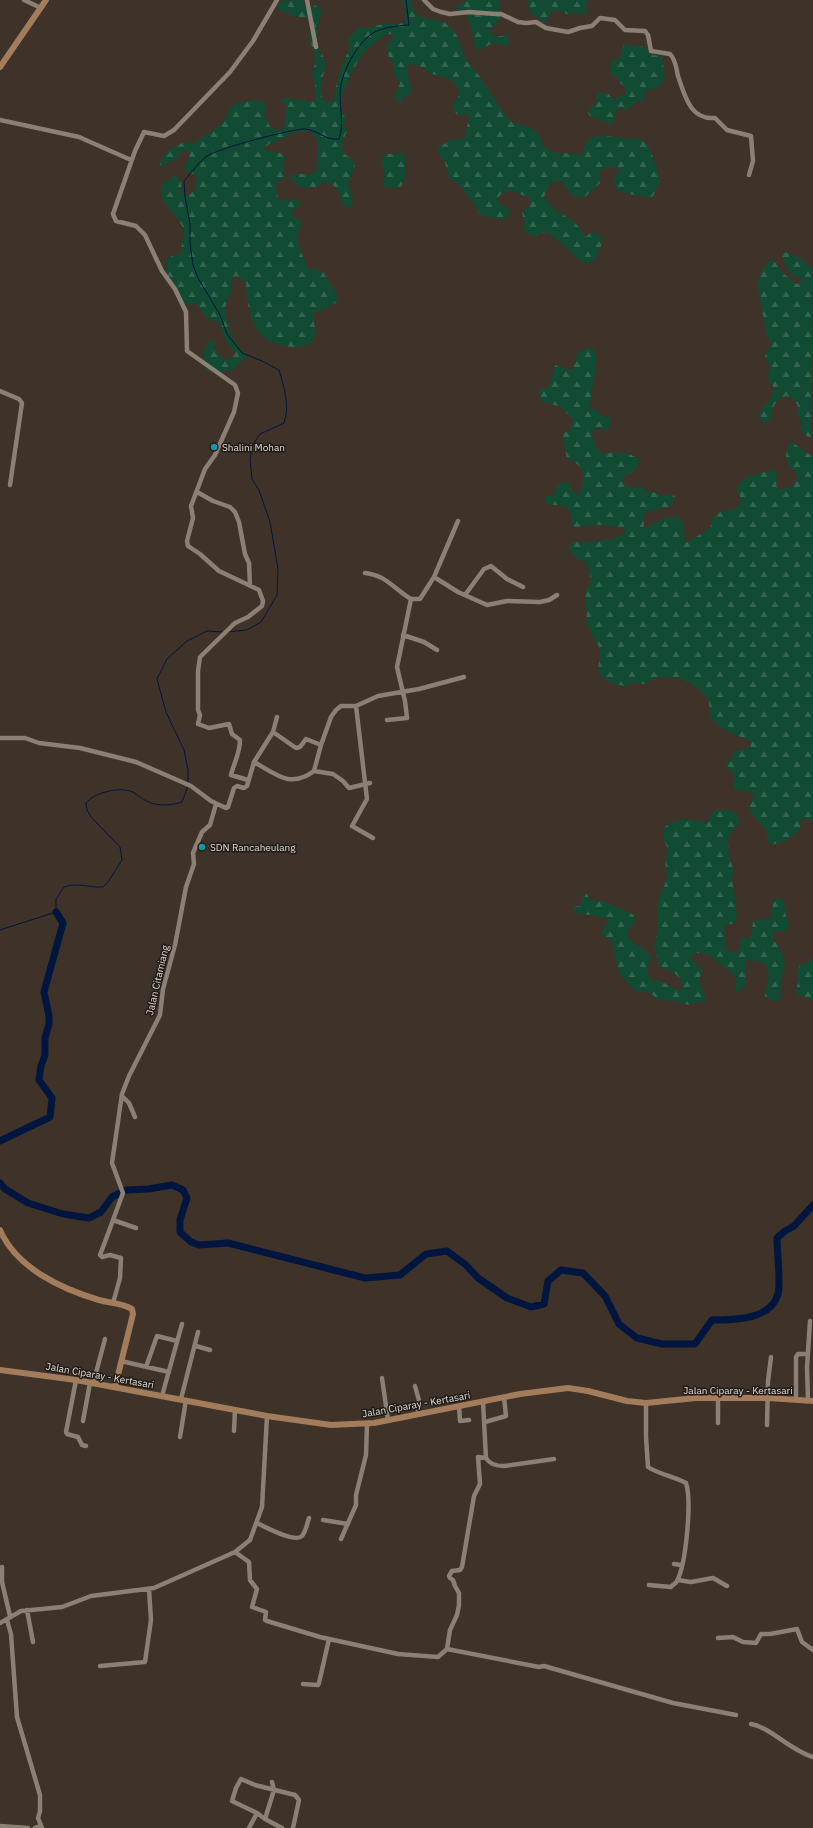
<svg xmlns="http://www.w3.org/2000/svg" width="813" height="1828" font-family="'IBM Plex Sans',sans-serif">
	<defs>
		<pattern id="forest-firs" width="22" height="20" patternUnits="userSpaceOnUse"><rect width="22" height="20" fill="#114b33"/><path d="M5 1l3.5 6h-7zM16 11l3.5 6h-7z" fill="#336450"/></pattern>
	</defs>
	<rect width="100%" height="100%" fill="#3e3229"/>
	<!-- forest -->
	<path fill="url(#forest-firs)" d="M302 0 308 10 316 5 322 9C317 23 316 37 319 52L322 54C323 57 325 60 325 63 327 74 315 85 324 101L331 102 334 99 338 77 349 49 348 39 359 28 374 27 384 23 393 24 406 23V11L402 0H411C414 28 436 12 450 27 460 36 460 48 466 60 470 66 476 71 480 77 489 90 498 105 507 118 518 129 540 122 543 146L554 153 583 154 584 147 590 137C601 136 610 136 621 138 638 140 645 134 652 155 656 164 657 173 660 182L652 198C644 195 610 196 614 180 615 176 618 172 619 168 611 165 605 168 598 173L601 182 585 197 573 196 561 181C546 182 550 186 544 197 556 217 576 215 585 237L592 232 603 238C591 292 569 242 547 233 541 231 538 236 532 237L523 230 525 223 522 213C526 207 534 206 529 197 515 194 508 184 497 199L500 205 509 209 511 213 505 219C496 221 489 215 480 215L475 205 459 185 448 177 445 162 438 153V146L445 144 450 139 464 140 469 118 467 114 458 115 454 111 453 104 459 95C456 70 434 82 423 67L408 64C405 74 412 83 411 93L405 96 402 102 396 101 395 94 400 84 395 76 393 63 389 57 386 47 394 36 392 34 385 35 366 50 358 61 348 80 341 98 342 110 345 118 344 127 347 131 342 143 343 153 354 160 355 166 348 183 353 203 351 206 344 207C338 196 341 183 322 183 312 192 297 188 290 178L291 174H312C319 169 316 163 317 155 318 145 320 139 310 131L290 133 283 139 269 144 264 148 266 151 280 153 285 157 283 168 285 177 276 182 275 185 278 195V198L279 201 293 199 300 202 299 206 291 212V215L301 222C302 228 298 231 297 237 297 243 306 266 310 270L317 269 323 272 338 296 337 302 320 311 313 312C313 321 317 330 314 338 312 344 305 346 299 347 293 348 287 346 281 345 251 340 247 307 246 282L237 276 233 277 231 285 232 292C220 305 227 333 238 346 240 349 244 352 247 355L232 371 224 370 217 374 206 369 203 351 210 340 216 343 214 348C217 355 222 360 229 360L236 353 227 343 219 323 206 317 196 304 187 305 185 304 179 292 168 276 165 267 167 266 166 260 172 256 181 253C182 249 181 247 182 243 182 240 184 238 184 234 183 214 156 207 162 185L175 175 181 182 182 193 188 196 195 190 197 175 186 172 184 169C186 161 193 158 187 150H183L174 161 168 162 164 166 160 165C161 152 174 148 184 142L193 144C208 133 226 126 230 107 241 100 253 99 265 102L266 106 264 116 271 128 281 130 284 128C285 121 286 110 285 103H281V100C290 94 303 104 315 101V85L312 72 315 64V54L309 38V18L297 17 277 9 281 1Z
		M465 0H500V19L490 30 491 34 496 37 506 35 510 40 506 46 494 43 478 50 475 48 470 23 463 11 455 9 458 5 463 4Z
		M529 0H587L586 14 573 13 568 15 562 11H551L547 22H545L530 13V8L527 4Z
		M625 44 644 47 651 55 662 56 665 80 662 81 659 87 645 91 644 101 634 103 627 110 617 108 614 120 612 124H610L590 116 588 113 591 106 596 105 597 92 608 94 613 99 625 95V87C619 82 613 76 609 69L613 60 620 58 622 48Z
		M401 152 405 158V177L401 187 385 188C382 183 384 180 384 175 384 166 377 162 385 154H394Z
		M785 252 801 259 813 270 812 438 808 437 800 429 802 423 797 413 798 406C789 390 780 396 772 409 770 412 772 415 771 418 770 421 766 423 764 425L759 415 762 408 769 401 775 388C763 379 771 375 769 365 768 362 766 359 765 356L772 342 767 337 757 283C762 274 762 263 773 260L783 273 797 284 801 282V278C789 276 784 265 782 255Z
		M593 347 597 360 589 409H596L600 415 611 418 609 428 607 431 597 428 592 431 595 446 602 454C616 451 628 451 640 460L636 470 623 477 624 484 628 487H642L646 492H653L662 496 672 494 675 496 670 507 649 511 644 515V527H647L665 518 677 517C688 524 682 534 686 543 690 541 711 528 711 526 712 524 711 521 711 519L722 511 732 510 739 506 741 499 737 489C742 475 759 474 773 470L776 471C778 477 775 483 777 488 789 492 800 483 796 471L790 468C785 462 785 450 789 444L794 443 804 452 813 455V822L805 818H802L799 831 785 841 772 845 768 841 766 830 750 812 749 808 754 794C748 790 740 793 734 788V773L727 769 726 763 732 759 734 751 750 748 751 741 729 732 716 724 710 717 709 703 706 696 691 683 678 678 664 677 651 680 645 684 632 683 626 686 612 684 601 677 598 670 600 649 587 625 586 619 587 612 585 603 586 591 591 582C590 575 589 565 583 561 577 556 571 557 569 548L572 542C585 542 619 543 625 530L623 527 598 525 573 527 571 524C572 518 570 510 566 506L545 504 546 497 554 494 559 483 568 482 573 492 579 495C584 477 588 466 567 459L563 438 564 433 570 430 573 420 561 407 541 401 539 390 542 388H549L555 365 569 370H572L579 351Z
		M716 810H728L738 815 739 825 733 829 728 839 729 857 734 871 732 877 737 918 734 923 724 926 726 949 728 951 738 953 741 939 751 937 753 922 755 920 770 919 774 899 778 898 784 900 786 917 790 925 786 931H775L773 932V939L781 951 785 964 781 980 780 1002 768 999 765 996 769 973 765 963 748 960 745 962V987L739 991 736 992 735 988 736 978 734 975C731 971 728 970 724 967 714 959 704 947 690 956 692 963 699 964 702 971L699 981 706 998 705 1001 687 1005 675 1001 660 1000 648 992 634 990 619 973 611 940 602 935 601 932 609 920 596 916 576 913 573 907 580 906 584 893 587 894 590 900 603 901 634 915 635 922 627 932V936L637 945 646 951 650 955 651 960C646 966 647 977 652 982L658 980 680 991 682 989C682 973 671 972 659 966L654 945 658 931 657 910 660 892 664 887 667 878 665 859 668 849 663 837V829C674 817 692 818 707 823L709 821 710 814Z
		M813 956V1001L802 996H798L796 990 798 983 797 968 802 964 809 963Z"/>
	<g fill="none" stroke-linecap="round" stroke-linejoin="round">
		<!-- stream -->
		<path stroke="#01163f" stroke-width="1" d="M227 632 247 630 261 622 277 595 278 569 270 522 259 490 252 479 250 459 252 446 260 434 284 423C290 406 284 387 279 370L262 361 242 353 227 334 220 315 198 278 193 265 190 244V224L185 197 184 181C191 173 199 162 207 156 220 148 291 129 305 129 318 130 326 141 339 139 344 125 340 109 340 94 340 74 357 43 373 33 383 27 398 26 409 25L406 0
			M188 782V770L184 750 166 712 157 679 167 659 187 641 207 631 222 632
			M0 930 56 912V899L64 887C77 882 89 888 103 887L108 882 122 860 120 847 91 817 87 810 86 803C94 793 117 787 130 791 135 792 139 797 143 799 155 807 169 806 182 802L188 786"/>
		<!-- river -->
		<path stroke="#01163f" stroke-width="7" d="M0 1141 50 1117 52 1098 39 1080 41 1066 45 1055V1038L49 1024V1016L44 992 63 923 56 912
			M0 1183 5 1189 28 1203 63 1214 89 1218 101 1212 112 1197 126 1190 149 1189 172 1185 183 1190 187 1198 180 1220V1232L191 1242 199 1245 228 1243 365 1278 400 1275 426 1254 447 1251 466 1265 478 1278 507 1298 531 1307 544 1304 548 1281 561 1270 583 1273 605 1296 619 1324 637 1338 662 1344H695L712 1320C734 1320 771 1320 778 1294 781 1283 777 1251 777 1238L785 1231 794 1226 813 1205"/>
		<!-- street -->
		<path stroke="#8c7f74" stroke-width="4.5" d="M24 0 41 8
			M307 0 316 47
			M424 0 433 9 441 12 450 14 469 12 496 14H501L518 22 526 23 536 22 546 28 568 32 580 28 592 26 600 18 615 20 625 30 645 31 648 35 651 51 670 54C676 60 676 68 678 76 685 96 690 120 715 118L727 130 751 136 753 161 749 175
			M0 120 79 137 131 160
			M0 391 19 399 22 403 10 485
			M197 492 213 501 230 507 235 512 239 522 245 554 249 563 250 586
			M365 573C386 575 394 589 411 599
			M434 577 458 592 487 605 507 601 540 602 549 600 557 595
			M465 595 484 569 491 566 507 579 523 587
			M403 635 424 642 437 650
			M356 706 367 799 352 826 373 838
			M387 720 407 718 405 701 397 667 411 599H420L434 577 458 521
			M273 732 296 748 300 747 306 739 321 745 314 771 333 774 343 781 349 788 370 783
			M0 738H25L39 743 80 748 136 762 191 786 211 801 226 808 228 807 234 788 237 786 244 788 247 786 254 762 273 732 277 717
			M321 745 331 717 336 710 341 706H356L378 696 419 689 464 677
			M254 762C276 774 290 789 314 771
			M248 780 231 775C234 763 240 753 240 740L232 734 229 724 209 728 198 724 200 715 198 710V671L200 657 235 623 248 617 262 606 263 601 259 590 219 571 200 554 188 546 187 541 193 518 191 506 205 469 215 455 234 412 238 393 235 385 187 351 186 312 175 289 162 271 145 235 136 226 116 221 113 214 135 151 144 132 164 136 174 130 230 72 253 41 277 0
			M122 1096 129 1103 135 1117
			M113 1220 136 1228
			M113 1303 120 1278 121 1258 110 1255 102 1257 100 1255C108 1235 115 1214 123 1193L112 1163 122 1094 129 1076 160 1015 163 989 175 945 186 887 194 864 193 853 202 832 210 825 216 804
			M196 1346 210 1350
			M121 1361 169 1372
			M146 1367 157 1336 177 1341
			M382 1378 388 1420
			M76 1380 66 1432 67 1434 78 1437 82 1445 86 1446
			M93 1384 105 1339
			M415 1386 420 1404 417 1415
			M162 1396 182 1324
			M181 1399 198 1332
			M796 1400V1357L798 1354H808
			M808 1400 807 1367 810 1321
			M483 1402 486 1458
			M646 1403V1437L648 1467C660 1475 674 1476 686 1483 692 1501 686 1564 677 1581 676 1584 673 1584 671 1587L649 1585
			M459 1406 460 1421 469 1420
			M83 1421 90 1383
			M485 1422 506 1416 504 1397
			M718 1423V1398
			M767 1425 768 1381 771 1357
			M234 1431 235 1410
			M180 1437 186 1400
			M323 1520 348 1524
			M257 1523C265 1527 295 1543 302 1536 306 1531 307 1524 309 1518
			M341 1539 356 1505V1495L366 1455 367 1424
			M235 1552 249 1562 250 1580 257 1589 252 1607 266 1612 265 1620 267 1621 320 1637 398 1654 438 1657 447 1649 539 1667 544 1666 673 1703 736 1715
			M674 1564 681 1565
			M2 1567V1582L10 1616
			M678 1580 691 1582 713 1578 727 1586
			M27 1610 33 1642
			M7 1620 11 1634 17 1717 40 1795V1811L38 1818 42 1828
			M0 1623 21 1611 62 1607 91 1596 154 1588 235 1552 250 1540 262 1507 267 1416
			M718 1638 733 1637 743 1642 756 1643 761 1634H770L797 1629 802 1642 813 1650
			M447 1649 450 1630 457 1615 459 1605V1593L455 1586 453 1580 450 1578 449 1576 452 1571 460 1570 462 1567 474 1496 480 1484 478 1457 486 1458C490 1465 497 1466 504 1466L554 1459
			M100 1666 145 1662 151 1620 149 1589
			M303 1684 318 1685 319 1683 329 1639
			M751 1724C770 1727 791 1751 813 1757
			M257 1813 232 1801 236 1788 241 1779 255 1785 295 1795 299 1800 293 1828
			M265 1819 282 1828
			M0 1826 28 1828
			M35 1828 41 1826
			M249 1828 257 1813 265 1819 274 1790 272 1782"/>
		<!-- secondary -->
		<path stroke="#a37c5b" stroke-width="6" d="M0 67 46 0
			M0 1230C16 1268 62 1289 99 1300 109 1303 123 1303 132 1309L133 1314 115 1387
			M0 1370 76 1380 267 1416 331 1425 374 1423 520 1394 568 1388 588 1391 627 1401 646 1403 696 1398H768L813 1401"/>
	</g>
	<!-- markers -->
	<g fill="#0f9aa8" stroke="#201b17" stroke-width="1.5">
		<circle cx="214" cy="447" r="4"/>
		<circle cx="202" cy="847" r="4"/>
	</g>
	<g text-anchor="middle" stroke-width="3" stroke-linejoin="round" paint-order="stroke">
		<!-- poi labels -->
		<g font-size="10" fill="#e2dbd5" stroke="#201b17" text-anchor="start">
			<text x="222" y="451">Shalini Mohan</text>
			<text x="210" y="851">SDN Rancaheulang</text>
		</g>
		<!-- street labels -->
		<g font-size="10" fill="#e2dbd5" stroke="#201b17">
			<text transform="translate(157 980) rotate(-77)" y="4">Jalan Citamiang</text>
			<text transform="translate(100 1375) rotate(10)" y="4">Jalan Ciparay - Kertasari</text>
			<text x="738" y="1394">Jalan Ciparay - Kertasari</text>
			<text transform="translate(416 1404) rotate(-10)" y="4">Jalan Ciparay - Kertasari</text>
		</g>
	</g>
</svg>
